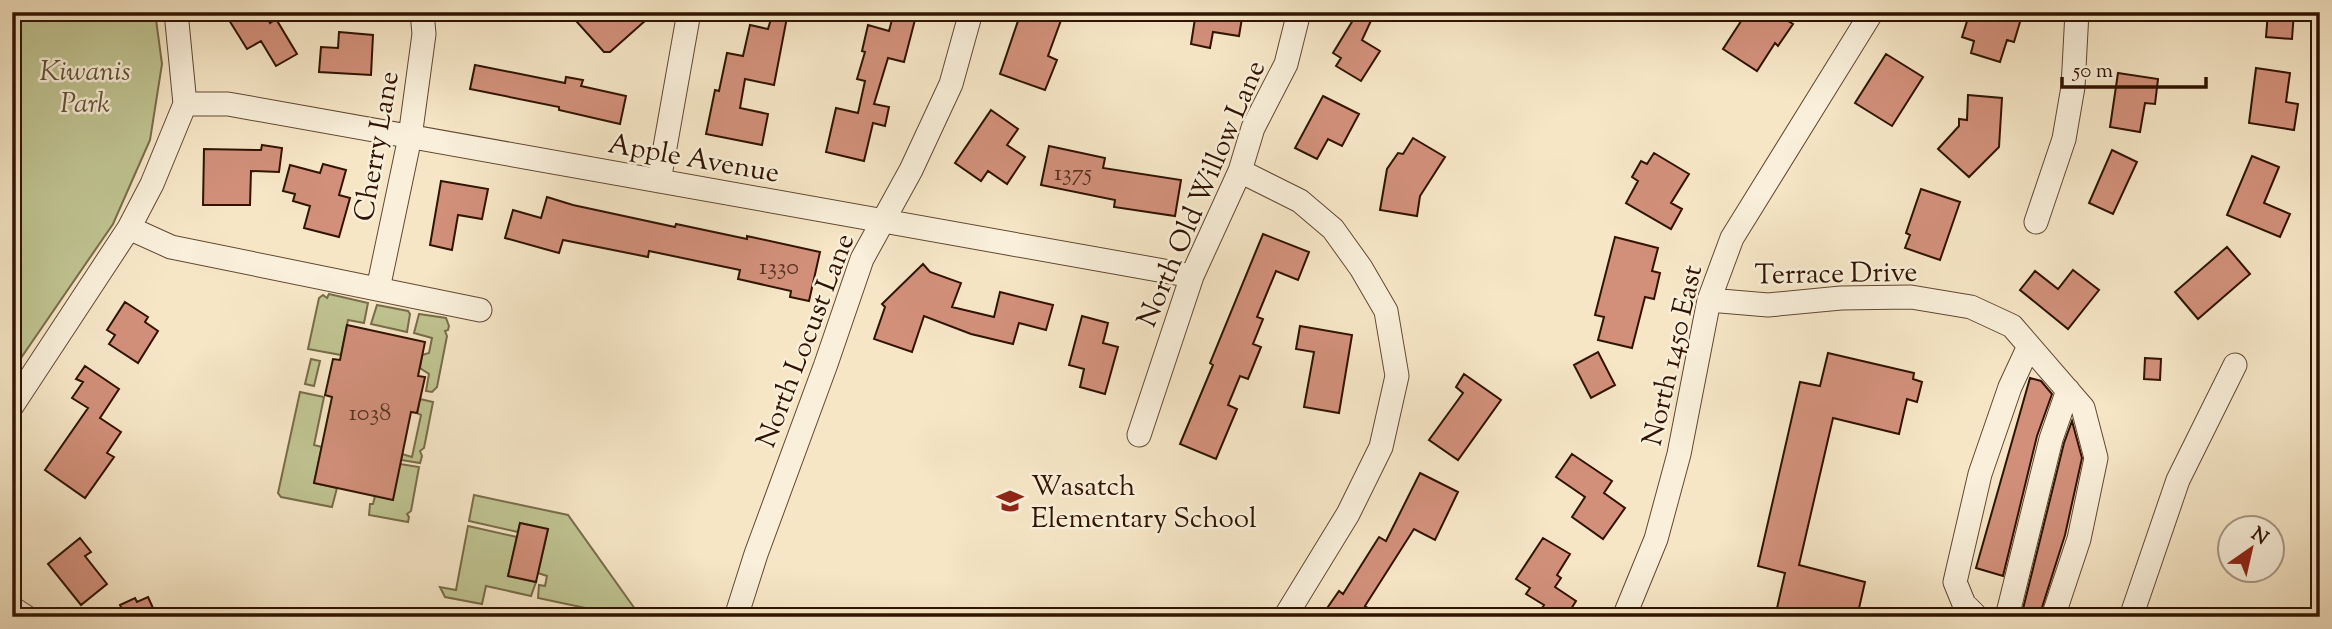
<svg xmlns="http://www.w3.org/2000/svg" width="2332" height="629" font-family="'Sorts Mill Goudy',serif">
	<rect width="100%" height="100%" fill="#f6e6c6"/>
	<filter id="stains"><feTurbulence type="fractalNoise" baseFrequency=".00286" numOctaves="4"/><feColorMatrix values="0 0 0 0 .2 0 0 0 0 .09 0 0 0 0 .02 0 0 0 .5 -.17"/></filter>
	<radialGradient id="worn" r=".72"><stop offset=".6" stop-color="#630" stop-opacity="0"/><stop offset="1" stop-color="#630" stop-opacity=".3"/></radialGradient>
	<!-- green -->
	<path fill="#c0c492" stroke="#786c49" stroke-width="2" d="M12 12H155L162 64 150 140 113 224 12 371Z
		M329 294 368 303 364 323 348 320 341 355 308 349 319 298 323 295 327 298Z
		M377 305 408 311 410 314 407 332 371 324Z
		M419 314 446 318 449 326 448 330 445 331 447 336 437 387 432 392 426 391 429 374 420 368 422 355 429 353 432 338 414 333Z
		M311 359 320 361 314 386 305 384Z
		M300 392 324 397 314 445 322 447 314 483 337 488 332 507 281 497 278 493Z
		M420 399 433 402 424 448 420 451 422 456 420 463 401 460 402 454 412 457 421 415 417 413Z
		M400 464 419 467 411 511 407 514 409 517 408 522 369 515 370 504H373L375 496Z
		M474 495 568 515 640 616 615 611 614 614 538 598 539 585 545 586 547 576 538 573 548 529 520 523 518 532 469 521Z
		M468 526 517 537 508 576 536 582 531 596 486 586 482 604 445 597 440 587 456 590Z"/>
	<!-- building -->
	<path fill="#d2907b" stroke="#301300" stroke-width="2" d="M224 12H264L270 23 276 19 297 54 276 66 261 41 247 49Z
		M568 12H655L610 52H604Z
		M773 12H788L774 85 745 79 740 108 768 114 762 145 706 134 715 90 719 91 727 53 743 56 750 25 768 29Z
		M894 12H917L904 62 888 58 874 104 889 107 885 126 873 123 864 161 826 152 836 108 858 113 865 81 857 79 865 52 862 51 868 25 889 31Z
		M1021 12H1064L1048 56 1057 60 1045 90 1000 74Z
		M1196 12H1243L1239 36 1213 32 1210 48 1191 44Z
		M1358 12H1375L1362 40 1380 51 1361 81 1336 66 1341 58 1333 53Z
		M1747 12H1774L1793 24 1778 46 1775 43 1757 71 1723 49Z
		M1970 12H2023L2014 42 2007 40 2000 62 1971 53 1974 41 1962 37Z
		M2268 12H2294L2292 39 2266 37Z
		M339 32 373 35 371 75 319 72 321 47 338 48Z
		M1886 54 1923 77 1892 126 1855 103Z
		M475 65 565 83 566 77 583 80 581 86 626 96 620 124 559 110V107L470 89Z
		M2256 68 2290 73 2286 102 2298 104 2294 130 2249 123Z
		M2118 73 2158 79 2155 104 2145 103 2140 132 2110 127Z
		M1968 95 2002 98 1999 147 1969 177 1938 149 1959 126V119L1967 120Z
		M1323 96 1359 114 1342 146 1328 139 1317 159 1295 148Z
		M991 110 1018 129 1007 145 1025 157 1007 184 988 171 981 181 955 163Z
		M1413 138 1445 157 1420 196 1417 216 1380 210 1387 169 1398 153 1403 154Z
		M262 145 282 148 279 172 251 171 250 205H203L204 149 261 150Z
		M1049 146 1105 158 1103 168 1181 180 1175 216 1114 207 1115 200 1041 185Z
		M2112 150 2137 162 2113 214 2089 203Z
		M1654 153 1689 174 1671 203 1682 209 1671 229 1626 203 1638 181 1632 177 1641 161 1647 164Z
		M2252 156 2279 167 2264 203 2290 214 2280 237 2227 215Z
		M323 164 346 170 339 195 350 198 339 237 304 228 310 206 293 201 295 194 283 191 290 165 320 173Z
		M441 181 488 189 482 219 458 215 452 250 430 245Z
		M1921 189 1960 202 1940 260 1905 248 1910 235 1906 233Z
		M547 197 573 205 675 227 676 224 747 239V236L820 252 809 301 790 297 791 291 738 279 740 270 649 251 648 257 563 240 559 253 505 238 513 210 541 218Z
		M1263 234 1309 252 1298 280 1276 271 1257 317 1263 319 1253 344 1261 347 1248 379 1240 376 1228 405 1237 409 1216 459 1180 444 1213 365 1210 363Z
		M1615 237 1658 248 1652 271 1660 273 1654 299 1645 297 1632 348 1598 340 1604 317 1595 315Z
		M2227 247 2250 274 2198 319 2175 292Z
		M923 264 930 272 961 283 952 307 994 317 1000 292 1053 305 1046 330 1019 323 1013 344 971 334 924 316 912 352 874 339 885 307 882 304Z
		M2073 270 2099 290 2068 329 2020 290 2035 271 2058 289Z
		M125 302 148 317 145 322 158 331 138 363 109 344 115 335 107 330Z
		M1082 316 1108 323 1103 343 1118 347 1105 394 1080 387 1084 369 1069 365Z
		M347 325 425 342 418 376 425 377 417 413 411 412 393 500 314 483 332 397 325 395 333 359 340 360Z
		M1300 326 1352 335 1339 413 1304 407 1314 352 1296 349Z
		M1598 352 1615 385 1591 398 1574 365Z
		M1828 353 1914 373 1913 379 1922 382 1917 402 1907 399 1899 434 1833 418 1799 565 1865 582 1857 617H1775L1785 573 1758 566 1800 382 1820 386Z
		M2145 358 2161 359 2160 380 2144 379Z
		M85 366 119 389 100 418 121 432 107 453 114 457 85 498 45 470 88 408 72 398 83 382 76 379Z
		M1464 374 1501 400 1458 460 1429 440 1463 393 1456 387Z
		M2030 378 2041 381 2052 394 2037 436 2003 576 1976 568Z
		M2072 421 2082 458 2065 535 2039 617H2021L2064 443Z
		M1572 454 1612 481 1604 493 1625 508 1603 539 1572 517 1585 497 1556 477Z
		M1420 473 1458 492 1435 540 1414 529 1365 606 1380 617H1321L1339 591 1343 594 1379 537 1386 541Z
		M520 523 548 529 536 582 508 576Z
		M80 538 91 552 85 556 107 584 81 605 48 564Z
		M1543 538 1570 554 1557 575 1561 578 1555 587 1576 601 1566 617H1536L1544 605 1526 594 1530 588 1516 579Z
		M148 597 157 617H106L122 609 120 605 135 598 137 602Z"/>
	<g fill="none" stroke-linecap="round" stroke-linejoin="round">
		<defs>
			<path id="minor" d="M176 12 185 104
				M185 104H228L1192 276
				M1240 171 1300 201 1333 229 1361 268 1386 311 1397 376 1381 447 1348 514 1285 617
				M659 181 689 12
				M2036 222 2064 139 2073 87 2077 12
				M129 228 171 247 480 310
				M378 289 410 137 424 34 422 12
				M1709 300 1768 305 1841 298 1911 297 1971 307 2012 326 2083 408 2096 458 2079 539 2053 617
				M12 406 129 228 152 184 185 104
				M1139 435 1192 276 1240 171 1253 128 1286 64 1299 12
				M12 608 26 617
				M736 617 756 554 826 364 862 259 911 170 951 84 971 12
				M1624 617 1656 539 1679 454 1709 300 1732 238 1872 12
				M1977 617 1964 604 1955 582 1980 474 2010 387 2029 346
				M2007 617 2051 439 2068 390
				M2131 617 2178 480 2235 365"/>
		</defs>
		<!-- minor casing -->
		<use href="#minor" stroke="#624832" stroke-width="25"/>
		<!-- minor -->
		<use href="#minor" stroke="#f9efda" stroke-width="23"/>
	</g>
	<!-- icons -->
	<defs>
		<symbol id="school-bare" viewBox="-9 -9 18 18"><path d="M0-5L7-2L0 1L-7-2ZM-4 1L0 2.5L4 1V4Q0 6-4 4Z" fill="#8f2418" stroke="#f9efda" stroke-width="2.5" paint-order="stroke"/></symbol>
	</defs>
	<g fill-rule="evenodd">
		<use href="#school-bare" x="991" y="482" width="38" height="38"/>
	</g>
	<g text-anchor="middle" stroke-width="5" stroke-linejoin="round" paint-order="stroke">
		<!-- number labels -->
		<g font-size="24" fill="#58321f">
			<text x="1073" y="180">1375</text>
			<text x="779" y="274">1330</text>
			<text x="370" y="420">1038</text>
		</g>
		<!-- park labels -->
		<g font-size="28" font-style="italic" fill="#625133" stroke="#f9efda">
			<text x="85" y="80">Kiwanis<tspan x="85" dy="32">Park</tspan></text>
		</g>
		<!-- street labels -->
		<g font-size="28" fill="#301300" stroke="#f9efda">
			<text transform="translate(375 146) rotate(-80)" y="10">Cherry Lane</text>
			<text transform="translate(694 157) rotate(10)" y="10">Apple Avenue</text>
			<text transform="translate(1200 193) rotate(-67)" y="10">North Old Willow Lane</text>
			<text transform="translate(1836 272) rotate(-1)" y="10">Terrace Drive</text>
			<text transform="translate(804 340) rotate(-69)" y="10">North Locust Lane</text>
			<text transform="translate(1671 355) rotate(-77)" y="10">North 1450 East</text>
		</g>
		<!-- poi labels -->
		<g font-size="28" fill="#301300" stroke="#f9efda" text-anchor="start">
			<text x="1031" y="495">Wasatch<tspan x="1031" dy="32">Elementary School</tspan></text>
		</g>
	</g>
	<!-- margin -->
	<rect width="2332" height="629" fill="none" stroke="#f6e6c6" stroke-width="42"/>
	<rect x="14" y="14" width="2304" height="601" fill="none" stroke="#301300" stroke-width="3.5"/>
	<rect x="21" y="21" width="2290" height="587" fill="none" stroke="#301300" stroke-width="2"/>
	<!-- north arrow -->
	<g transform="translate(2251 549) rotate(34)"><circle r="33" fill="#f9efda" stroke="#a99783" stroke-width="2"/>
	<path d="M0-5L12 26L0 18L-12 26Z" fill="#8f2418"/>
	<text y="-10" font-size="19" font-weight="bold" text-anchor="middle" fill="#301300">N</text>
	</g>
	<!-- scale -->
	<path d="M2062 77v10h144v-10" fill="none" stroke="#301300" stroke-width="3.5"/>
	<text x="2073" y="77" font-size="21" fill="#301300" stroke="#f9efda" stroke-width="5" paint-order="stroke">50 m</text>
	<rect width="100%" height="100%" filter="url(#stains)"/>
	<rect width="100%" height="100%" fill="url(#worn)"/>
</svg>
